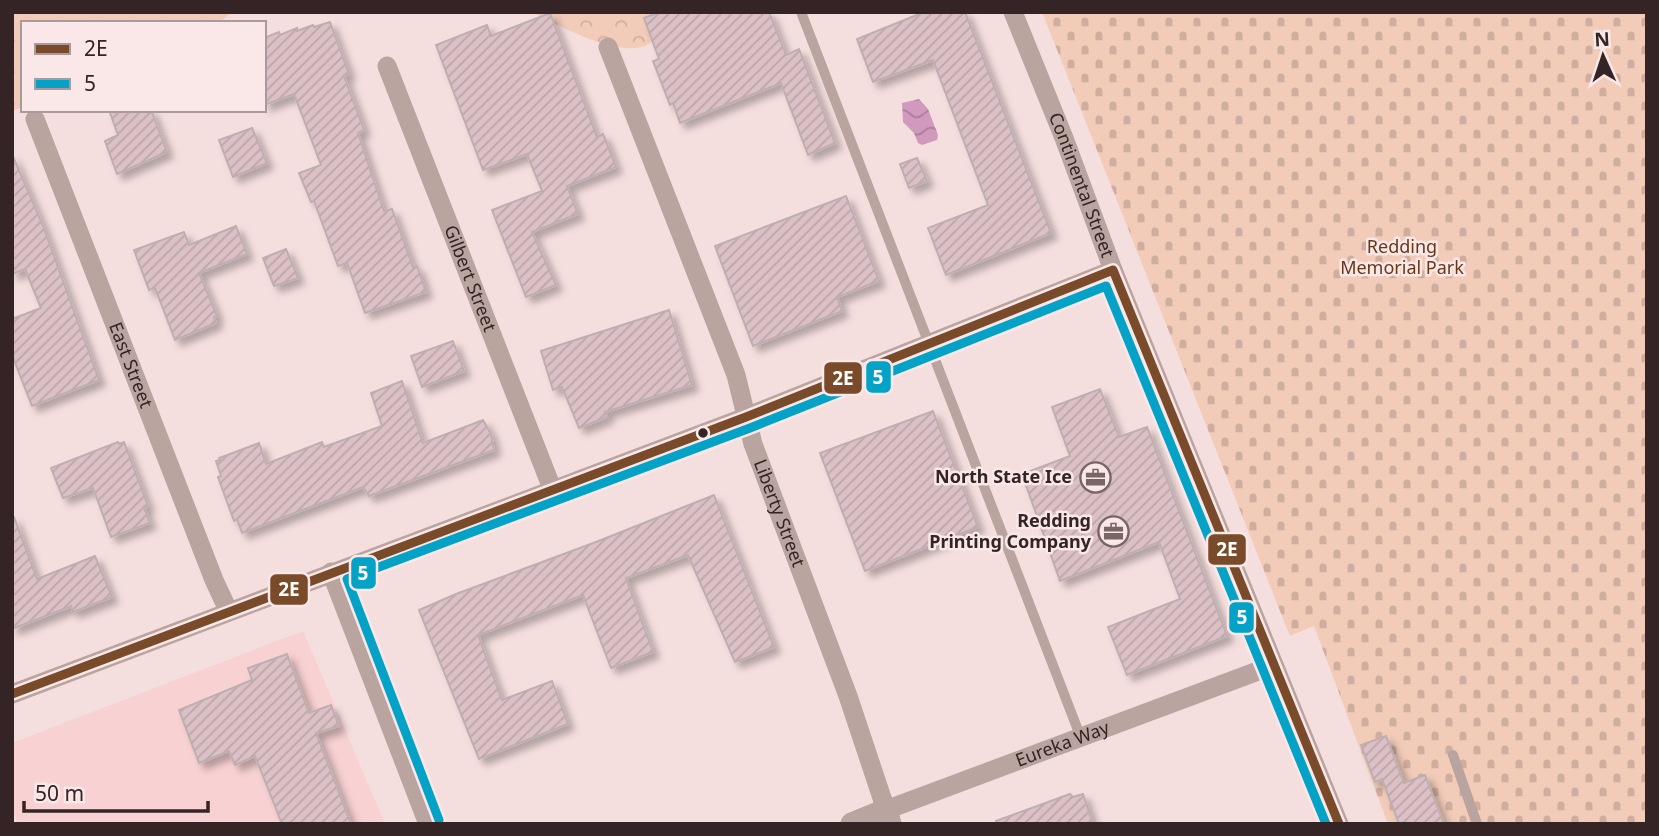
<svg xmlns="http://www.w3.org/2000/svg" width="1659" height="836" font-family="'Noto Sans',sans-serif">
	<defs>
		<pattern id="forest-crowns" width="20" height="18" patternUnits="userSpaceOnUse" patternTransform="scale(1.75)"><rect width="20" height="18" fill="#f2cbb9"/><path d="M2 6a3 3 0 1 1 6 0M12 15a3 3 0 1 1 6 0" fill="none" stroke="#d0ae9f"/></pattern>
		<pattern id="cemetery-stones" width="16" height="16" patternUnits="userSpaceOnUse" patternTransform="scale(1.75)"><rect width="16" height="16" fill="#f2cbb9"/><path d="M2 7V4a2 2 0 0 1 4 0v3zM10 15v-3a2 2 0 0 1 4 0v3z" fill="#d0ae9f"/></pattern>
		<pattern id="water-waves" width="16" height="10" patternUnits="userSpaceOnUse" patternTransform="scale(1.75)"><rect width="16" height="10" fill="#d199bd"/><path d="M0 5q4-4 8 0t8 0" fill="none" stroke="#aa7d99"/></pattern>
		<pattern id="building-hatch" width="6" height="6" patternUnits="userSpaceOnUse" patternTransform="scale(1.75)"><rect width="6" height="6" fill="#dbc0c6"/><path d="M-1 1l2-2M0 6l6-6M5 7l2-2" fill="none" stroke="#bda5aa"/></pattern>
		<filter id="shadow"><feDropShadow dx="6" dy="6" stdDeviation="3.5" flood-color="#0004"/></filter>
	</defs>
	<rect width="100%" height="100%" fill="#f5dede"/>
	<!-- built -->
	<path fill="#f8d1d2" d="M303 631 385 824H18L12 808V743Z"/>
	<!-- forest -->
	<path fill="url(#forest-crowns)" d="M12 12H238L228 15 219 23H23V107L12 111Z
		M532 12H664C662 20 660 32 655 38 633 68 557 24 532 12Z"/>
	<!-- cemetery -->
	<path fill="url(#cemetery-stones)" d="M1042 12H1647V824H1388L1314 626 1290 636Z"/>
	<!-- water -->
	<path fill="url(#water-waves)" d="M919 99 928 109 938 135 937 140 922 145 918 143 914 133 903 122 902 103Z"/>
	<!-- building -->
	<path fill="url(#building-hatch)" stroke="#bfaeb0" stroke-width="2" filter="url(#shadow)" d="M659 12H769L786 55 799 49 835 143 808 155 781 83 680 123 673 103 670 105 653 61 659 59 644 18Z
		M924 12H965L1051 233 946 275 928 228 988 205 933 60 873 82 857 39Z
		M550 13 597 137 603 134 616 167 567 186 578 214 532 232 556 285 526 297 492 210 542 191 527 154 483 170 436 45 487 25 491 36Z
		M330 22 349 74 344 76 364 130 358 133 384 211 392 209 413 267 417 266 426 292 365 313 347 263 338 266 314 201 311 202 299 173 321 165 294 94 264 105V38L279 32 280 35 297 28V31L313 25 314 27Z
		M109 110H151L167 152 117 174 105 141 118 135Z
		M252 128 267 163 233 177 219 140Z
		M12 154 43 226 99 380 32 406 12 355V319L41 308 25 269 12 274Z
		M917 158 927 181 909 188 900 164Z
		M846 196 879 281 837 297 842 311 753 346 715 246Z
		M236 226 247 254 199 273 217 316 214 317 216 323 175 340 155 288 149 290 134 250 184 232 189 245Z
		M286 249 298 278 274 286 263 258Z
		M669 310 692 385 605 412 607 417 579 428 562 387 553 390 541 351Z
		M453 341 464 371 422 387 411 356Z
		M402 381 423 443 483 420 491 434 494 450 369 496 363 487 242 533 237 519 234 521 218 477 221 476 216 461 220 460 219 458 259 443 266 464 322 442 324 447 382 426 371 393Z
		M1100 389 1119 437 1147 427 1227 636 1127 675 1108 627 1180 599 1159 542 1060 581 1022 474 1070 456 1052 407Z
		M933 411 978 527 865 571 820 453Z
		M118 442 119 444 124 442 148 506 144 508 150 523 111 537 93 488 63 498 51 468Z
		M714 495 774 647 735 662 688 555 626 578 653 652 611 668 583 595 478 635 502 700 552 681 568 724 479 759 419 610 456 594 596 542Z
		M12 517H14L37 579 95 556 112 597 73 612 71 606 12 629Z
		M287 654 309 713 331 705 339 726 316 733 351 824H282L255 756 235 765 229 751 199 763 179 710 252 680 248 668Z
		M1386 736 1404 783 1425 775 1444 824H1399L1382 779 1375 782 1361 745Z
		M1070 794 1073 797 1083 794 1093 824H996V821Z"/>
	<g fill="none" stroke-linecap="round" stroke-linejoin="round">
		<!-- service -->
		<path stroke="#baa4a0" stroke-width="10" d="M801 12 1081 738
			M1453 755 1477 824"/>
		<!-- minor -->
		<g stroke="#baa4a0" stroke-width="19">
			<path id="s1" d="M1013 12 1064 138 1113 270 1339 824"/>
			<path id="s2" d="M608 47 736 375 753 444 848 696 886 810 1274 665"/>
			<path id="s3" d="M387 66 553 491"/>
			<path id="s4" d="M35 119 214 580 228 610"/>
			<path d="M331 572 428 824"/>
			<path d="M12 694 746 417 1113 270"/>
		</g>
		<!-- tertiary -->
		<path stroke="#baa4a0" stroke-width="23" d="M852 824 886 810 890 824"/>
		<defs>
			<path id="bus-1" d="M12 694 746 417 1113 270 1339 824"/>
			<path id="bus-2" d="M439 820 347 579 750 428 1106 286 1326 824"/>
		</defs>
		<!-- bus-1 casing -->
		<use href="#bus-1" stroke="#fae8e9" stroke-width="14"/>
		<!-- bus-2 casing -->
		<use href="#bus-2" stroke="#fae8e9" stroke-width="14"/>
		<!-- bus-1 -->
		<use href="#bus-1" stroke="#7a4b2a" stroke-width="9"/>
		<!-- bus-2 -->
		<use href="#bus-2" stroke="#03a2c6" stroke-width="9"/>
	</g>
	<!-- icons -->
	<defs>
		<symbol id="office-ring" viewBox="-11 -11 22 22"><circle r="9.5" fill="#fae8e9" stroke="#786566" stroke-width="1.5"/><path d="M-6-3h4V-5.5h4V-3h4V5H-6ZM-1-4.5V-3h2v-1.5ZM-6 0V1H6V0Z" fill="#786566"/></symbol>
	</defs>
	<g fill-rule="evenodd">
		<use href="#office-ring" x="1078" y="460" width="35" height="35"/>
		<use href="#office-ring" x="1096" y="514" width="35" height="35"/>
	</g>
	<!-- markers -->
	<circle fill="#342425" stroke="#fae8e9" stroke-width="2.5" cx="703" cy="433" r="6"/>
	<g text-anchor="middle" stroke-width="5" stroke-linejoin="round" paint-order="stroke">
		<!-- street labels -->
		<g font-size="18" fill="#342425" stroke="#fae8e9">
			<text dy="6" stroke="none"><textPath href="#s1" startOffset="186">Continental Street</textPath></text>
			<text dy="6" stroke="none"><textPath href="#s3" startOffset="228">Gilbert Street</textPath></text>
			<text dy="6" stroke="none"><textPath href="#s4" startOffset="264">East Street</textPath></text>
			<text dy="6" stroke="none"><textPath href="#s2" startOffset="497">Liberty Street</textPath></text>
			<text dy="6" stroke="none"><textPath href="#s2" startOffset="1001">Eureka Way</textPath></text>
		</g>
		<!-- park labels -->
		<g font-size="18" fill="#683815" stroke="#fae8e9">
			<text x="1402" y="253">Redding<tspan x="1402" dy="21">Memorial Park</tspan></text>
		</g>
		<!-- poi labels -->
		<g font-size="18" font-weight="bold" fill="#342425" stroke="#fae8e9" text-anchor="end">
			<text x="1072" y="483">North State Ice</text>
			<text x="1091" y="527">Redding<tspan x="1091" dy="21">Printing Company</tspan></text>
		</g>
	</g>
	<g stroke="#fae8e9" stroke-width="2.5">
		<rect x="865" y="360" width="27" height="34" rx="7" fill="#03a2c6"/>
		<rect x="823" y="361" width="40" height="34" rx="7" fill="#7a4b2a"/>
		<rect x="1207" y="533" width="40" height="33" rx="7" fill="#7a4b2a"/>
		<rect x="350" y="556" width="27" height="34" rx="7" fill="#03a2c6"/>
		<rect x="269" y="573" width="40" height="33" rx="7" fill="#7a4b2a"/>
		<rect x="1228" y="601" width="27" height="33" rx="7" fill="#03a2c6"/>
	</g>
	<g font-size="19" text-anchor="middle" font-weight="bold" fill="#fff">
		<text x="878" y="384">5</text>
		<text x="843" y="385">2E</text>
		<text x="1227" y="556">2E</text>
		<text x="363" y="580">5</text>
		<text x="289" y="596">2E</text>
		<text x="1242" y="624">5</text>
	</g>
	<!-- border -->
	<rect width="1659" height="836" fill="none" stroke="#342425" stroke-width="28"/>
	<!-- legend -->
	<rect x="21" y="21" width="245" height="91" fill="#fae8e9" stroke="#ab9a9b" stroke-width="2"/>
	<rect x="35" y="44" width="35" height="10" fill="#7a4b2a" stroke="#ab9a9b" stroke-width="2"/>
	<text x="84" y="56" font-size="21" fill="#342425">2E</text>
	<rect x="35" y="79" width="35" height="10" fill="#03a2c6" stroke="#ab9a9b" stroke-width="2"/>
	<text x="84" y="91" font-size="21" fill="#342425">5</text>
	<!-- north arrow -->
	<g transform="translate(1603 56) rotate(357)" stroke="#fae8e9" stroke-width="5" paint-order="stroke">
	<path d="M0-5L12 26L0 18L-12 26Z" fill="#342425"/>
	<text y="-10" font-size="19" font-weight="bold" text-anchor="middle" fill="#342425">N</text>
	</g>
	<!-- scale -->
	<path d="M24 801v10h184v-10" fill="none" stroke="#342425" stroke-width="3.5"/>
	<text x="35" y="801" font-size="21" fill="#342425" stroke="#fae8e9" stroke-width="5" paint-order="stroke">50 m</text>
</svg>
